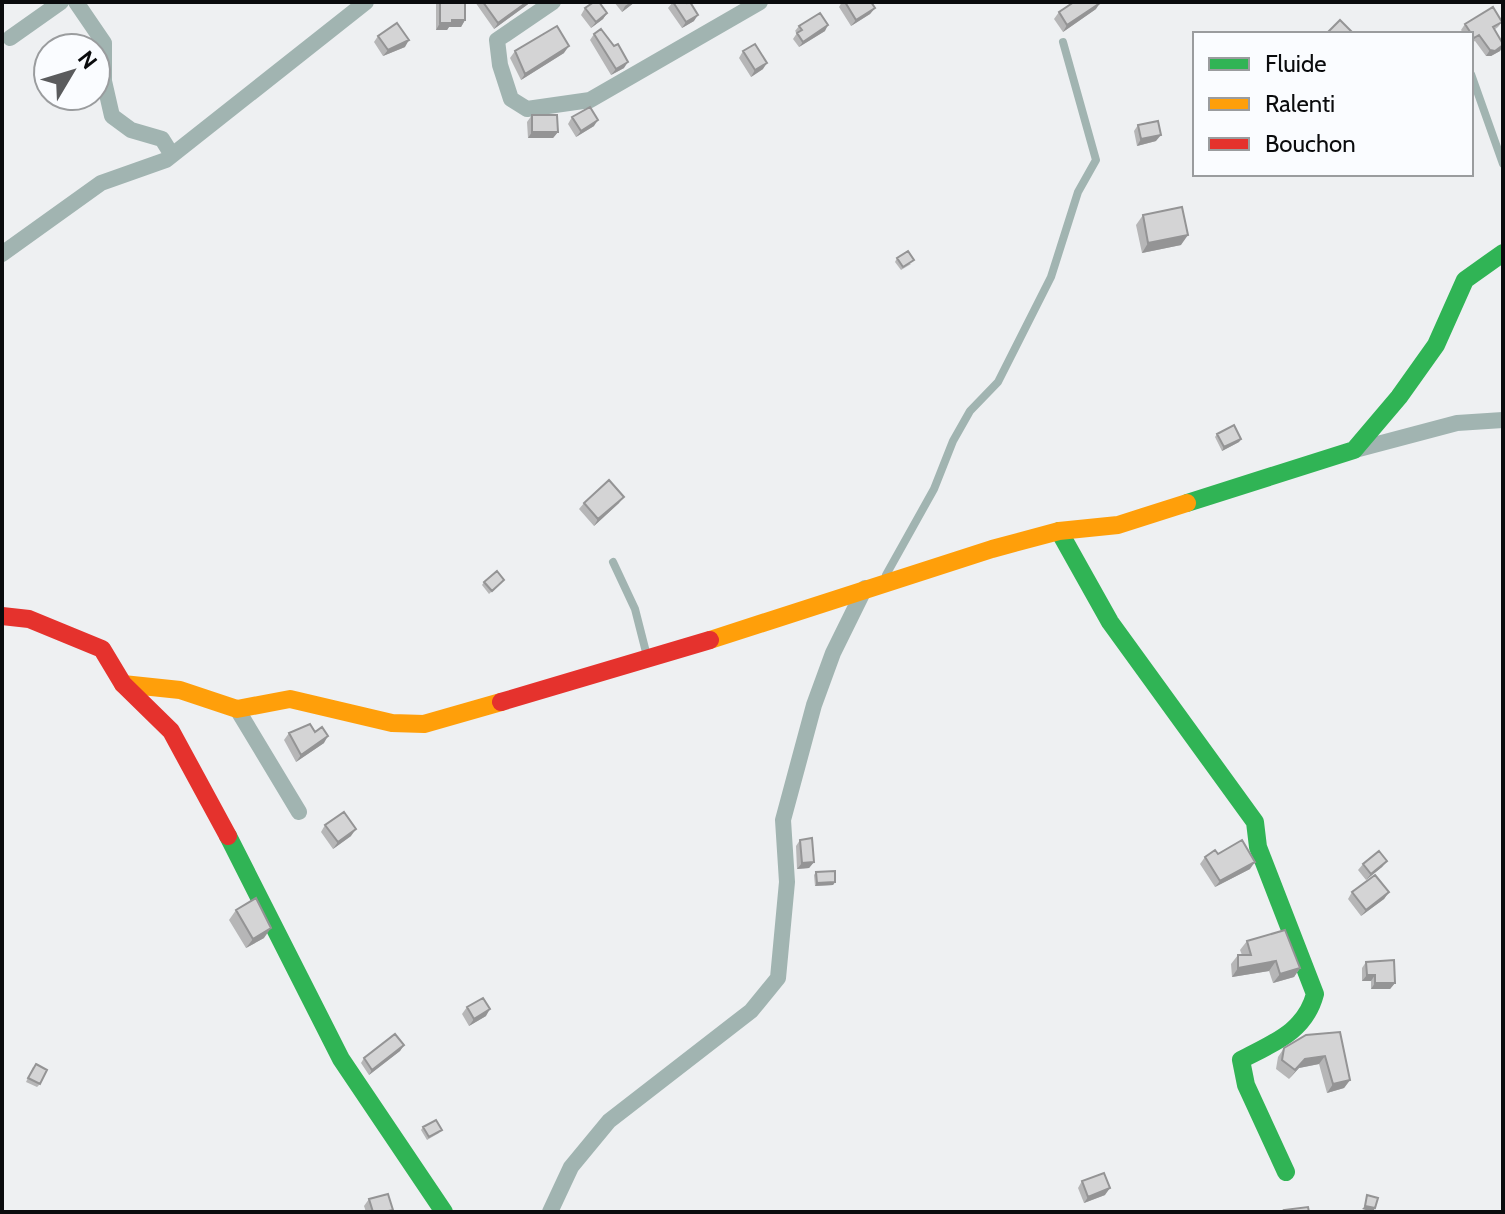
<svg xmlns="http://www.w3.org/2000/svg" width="1505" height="1214" font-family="Cabin,sans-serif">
	<rect width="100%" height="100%" fill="#eef0f2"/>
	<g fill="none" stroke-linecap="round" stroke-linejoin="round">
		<!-- lane -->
		<path stroke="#a1b4b1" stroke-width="8" d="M1471 74 1503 164
			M613 562 635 609 648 660
			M886 575 934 489 953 441 970 411 998 382 1051 277 1078 192 1096 160 1063 42"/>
		<!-- street -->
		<path stroke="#a1b4b1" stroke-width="16" d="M76 2 104 43V81L112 116 131 130 162 139 172 155
			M553 2 497 40 500 65 511 99 527 109 590 100 760 2
			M10 38 61 2
			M2 254 101 183 166 160 366 2
			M1355 450 1457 423 1503 420
			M237 709 299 812
			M550 1212 571 1167 609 1121 751 1011 778 978 787 882 783 820 814 705 833 653 865 588"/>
		<!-- fast -->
		<path stroke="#30b455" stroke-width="18" d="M1187 503 1354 450 1399 397 1436 345 1465 280 1503 253
			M1059 531 1110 622 1255 822 1258 847 1315 994C1305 1032 1273 1043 1241 1060L1246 1085 1286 1172
			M228 836 341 1059 444 1212"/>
		<!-- slow -->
		<path stroke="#ff9f0a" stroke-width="18" d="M710 640 992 549 1059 531 1118 525 1187 503
			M123 684 180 690 237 709 290 699 392 723 424 724 501 702"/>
		<!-- jam -->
		<path stroke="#e5322d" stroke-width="18" d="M2 616 29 619 102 649 123 684 171 731 228 836
			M501 702 710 640"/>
	</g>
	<!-- wall -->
	<path fill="#b6b6b7" d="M436 2H465V20L461 27H449L447 30H436Z
		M475 2H531L494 29Z
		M614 2H635L622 12Z
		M673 2 694 21 682 28 668 8Z
		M842 2H871L875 8 870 14 851 26 839 7Z
		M585 8 607 13 603 19 591 28 581 15Z
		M1096 9 1063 32 1054 19 1059 12Z
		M1502 22 1498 27 1494 30 1503 46 1500 51 1491 56H1486L1475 41 1471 43V34H1464L1461 30 1465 24Z
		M799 26 825 31 799 47 793 39 797 33 795 31Z
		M594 34 624 68 611 75 590 40Z
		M378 36 405 47 383 56 374 42Z
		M515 51 564 53 521 80 510 58Z
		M743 51 763 69 751 77 739 58Z
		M532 115 558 132 553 138H528L527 122Z
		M572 117 594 126 576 137 568 124Z
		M1138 125 1156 141 1137 146 1134 131Z
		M1143 215 1181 245 1142 253 1136 225Z
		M897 258 911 264 901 270 895 262Z
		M1217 434 1241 439 1239 442 1222 451 1215 437Z
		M584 503H619L594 526 579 509Z
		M504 580 489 594 482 585 484 582Z
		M289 733 324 743 296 762 284 740Z
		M325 825 351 836 333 849 321 832Z
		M800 840 814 862 809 868 797 869 796 846Z
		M1218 854 1250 869 1215 887 1200 864 1205 857Z
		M1387 861 1382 867 1366 880 1358 870 1363 864Z
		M816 872 835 882 833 885 815 886 814 875Z
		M1352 892H1389L1384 899 1361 916 1348 899Z
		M236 910 264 938 246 948 229 920Z
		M1247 941 1300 968 1294 977 1273 983 1269 971 1232 977 1231 964 1238 955H1242L1240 950Z
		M1366 962 1395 983 1390 989H1371V981H1362V968Z
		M467 1007 486 1016 469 1026 462 1014Z
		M1306 1035 1350 1080 1344 1088 1327 1093 1319 1064 1299 1068 1289 1079 1276 1069 1278 1057 1284 1048Z
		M404 1045 400 1051 369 1075 361 1063 364 1058Z
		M33 1067 40 1084 37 1087 26 1082Z
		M423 1127 439 1133 427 1140 421 1130Z
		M1082 1181 1105 1195 1084 1203 1078 1188Z
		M369 1199 391 1212H366L364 1206Z"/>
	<!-- shaded-wall -->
	<path fill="#949495" d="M527 2H531L494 29 498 23Z
		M631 2H635L622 12 625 6Z
		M1100 3 1096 9 1063 32 1067 25Z
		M875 8 870 14 851 26 856 20Z
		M607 13 603 19 591 28 596 22Z
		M698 15 694 21 682 28 686 22Z
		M452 20H465L461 27H449L447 30H436L440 23Z
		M828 25 825 31 799 47 803 42Z
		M409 40 405 47 383 56 388 50Z
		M1503 45 1500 51 1491 56H1486L1490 50Z
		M569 46 564 53 521 80 525 74Z
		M628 62 624 68 611 75 616 69Z
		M767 63 763 69 751 77 755 70Z
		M598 120 594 126 576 137 581 131Z
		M532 132H558L553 138H528Z
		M1161 135 1156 141 1137 146 1141 139Z
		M1188 235 1181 245 1142 253 1148 243Z
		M1241 439 1239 442 1222 451 1224 447Z
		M624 497 619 503 594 526 598 519Z
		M328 736 324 743 296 762 301 755Z
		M356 829 351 836 333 849 338 842Z
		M1387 861 1382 867 1366 880 1371 874Z
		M814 862 809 868 797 869 802 863Z
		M1255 862 1250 869 1215 887 1220 881Z
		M835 882 833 885 815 886 817 883Z
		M1389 892 1384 899 1361 916 1366 910Z
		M271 928 264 938 246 948 253 939Z
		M1276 961 1269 971 1232 977 1238 968Z
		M1300 968 1294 977 1273 983 1280 974Z
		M1367 975H1375L1371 981H1362Z
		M1375 983H1395L1390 989H1371Z
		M490 1009 486 1016 469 1026 474 1019Z
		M404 1045 400 1051 369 1075 372 1070Z
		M1325 1056 1319 1064 1299 1068 1289 1079 1305 1059Z
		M1350 1080 1344 1088 1327 1093 1333 1084Z
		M1110 1188 1105 1195 1084 1203 1088 1197Z
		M1365 1206 1375 1208 1373 1212 1362 1209Z"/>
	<!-- building -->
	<path fill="#d4d4d5" stroke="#949495" stroke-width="2" d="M440 2H465V20H452V23H440Z
		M483 2H527L498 23Z
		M594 2H599L607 13 596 22 585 8Z
		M673 2H686L687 3 690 2 698 15 686 22Z
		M845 2H871L875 8 856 20Z
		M1074 2H1100V3L1067 25 1059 12Z
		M1493 7 1502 22 1493 27 1503 44V45L1495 51 1490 50 1479 35 1474 38 1465 24Z
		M820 13 828 25 803 42 797 33 802 30 799 26Z
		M1340 20 1354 34H1326Z
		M397 23 409 40 388 50 378 36Z
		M557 26 569 46 525 74 515 51Z
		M601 29 614 46 618 44 628 62 616 69 594 34Z
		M755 44 767 63 755 70 743 51Z
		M590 107 598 120 581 131 572 117Z
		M532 115H557L558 132H532Z
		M1158 121 1161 135 1141 139 1138 125Z
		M1182 207 1188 235 1148 243 1143 215Z
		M908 251 914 260 903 267 897 258Z
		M1234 425 1241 439 1224 447 1217 434Z
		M609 480 624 497 598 519 584 503Z
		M497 571 504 580 492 591 484 582Z
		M310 724 315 732 322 727 328 736 301 755 289 733Z
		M344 812 356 829 338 842 325 825Z
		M812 838 814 862 802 863 800 840Z
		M1242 840 1255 862 1220 881 1205 857 1215 850 1218 854Z
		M1379 851 1387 861 1371 874 1363 864Z
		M835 871V882L817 883 816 872Z
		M1375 875 1389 892 1366 910 1352 892Z
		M256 898 271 928 253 939 236 910Z
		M1285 930 1300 968 1280 974 1276 961 1238 968V955H1251L1247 941Z
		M1394 960 1395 983H1375V975H1367L1366 962Z
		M483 998 490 1009 474 1019 467 1007Z
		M1340 1032 1350 1080 1333 1084 1325 1056 1305 1059 1295 1070 1282 1060 1284 1048 1306 1035Z
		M395 1034 404 1045 372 1070 364 1058Z
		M36 1064 47 1070 40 1084 28 1078Z
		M436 1120 442 1130 429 1137 423 1127Z
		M1104 1173 1110 1188 1088 1197 1082 1181Z
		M388 1194 393 1210 384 1212H373L369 1199Z
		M1367 1195 1378 1198 1375 1208 1365 1206Z
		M1308 1207 1309 1212H1285L1284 1210Z"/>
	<!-- border -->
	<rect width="1505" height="1214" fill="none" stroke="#0a0b0d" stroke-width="8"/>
	<!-- legend -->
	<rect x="1193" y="32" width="280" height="144" fill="#fafcff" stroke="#9a9c9e" stroke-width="2"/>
	<rect x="1209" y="58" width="40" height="12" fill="#30b455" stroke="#9a9c9e" stroke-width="2"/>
	<text x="1265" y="72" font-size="24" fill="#0a0b0d">Fluide</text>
	<rect x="1209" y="98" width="40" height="12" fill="#ff9f0a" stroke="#9a9c9e" stroke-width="2"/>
	<text x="1265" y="112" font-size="24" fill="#0a0b0d">Ralenti</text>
	<rect x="1209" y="138" width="40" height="12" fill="#e5322d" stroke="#9a9c9e" stroke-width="2"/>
	<text x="1265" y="152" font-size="24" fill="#0a0b0d">Bouchon</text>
	<!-- north arrow -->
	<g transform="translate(72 72) rotate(52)"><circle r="38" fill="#fafcff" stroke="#9a9c9e" stroke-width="2"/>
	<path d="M0-6L14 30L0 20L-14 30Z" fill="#5a5b5d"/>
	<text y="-12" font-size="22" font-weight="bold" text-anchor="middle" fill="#0a0b0d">N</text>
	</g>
</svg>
